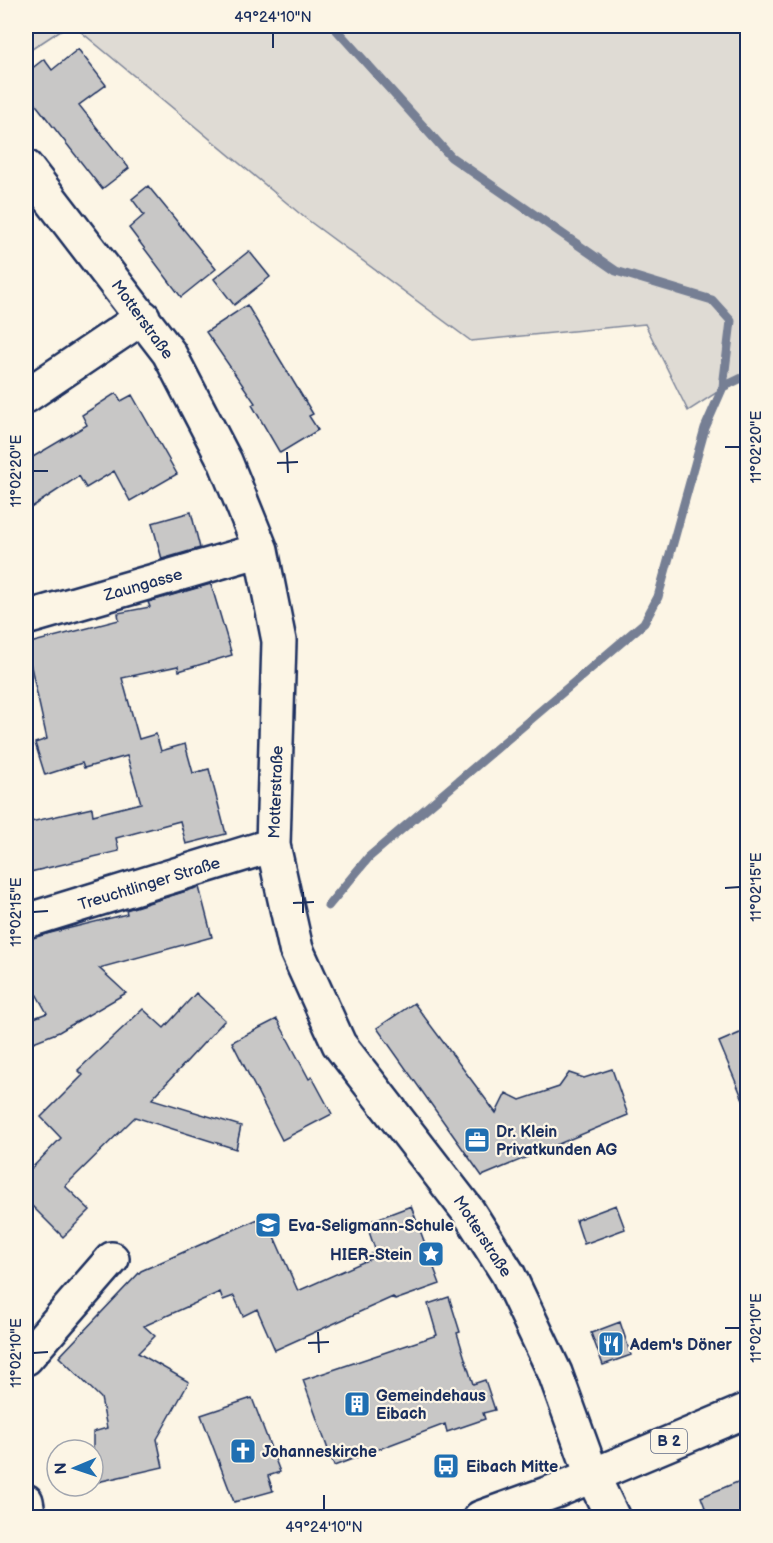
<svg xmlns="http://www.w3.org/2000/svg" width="773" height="1543" font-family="'Balsamiq Sans',sans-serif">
	<rect width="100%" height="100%" fill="#fcf5e5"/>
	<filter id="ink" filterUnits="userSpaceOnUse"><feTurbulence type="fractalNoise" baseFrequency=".0167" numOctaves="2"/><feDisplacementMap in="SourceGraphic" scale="12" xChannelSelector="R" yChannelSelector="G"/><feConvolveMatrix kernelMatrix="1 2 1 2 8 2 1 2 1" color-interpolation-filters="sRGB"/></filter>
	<g filter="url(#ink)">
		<!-- green -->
		<path fill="#dfdbd4" stroke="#7d8599" stroke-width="1.5" d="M26 26H67L26 53Z
			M74 26H747V373L688 411 645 324 471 341 305 218Z"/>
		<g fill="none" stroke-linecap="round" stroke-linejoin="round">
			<!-- stream -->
			<path stroke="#767f94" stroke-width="9" d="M723 387 748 375
				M328 906 369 857 644 623 658 597 705 428 723 387 731 321 712 300 616 271 451 157 333 26"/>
		</g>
		<!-- building -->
		<path fill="#c8c7c6" stroke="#1b2f5e" stroke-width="1.5" d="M78 49 106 85 79 105 129 168 102 189 26 92V73L44 59 52 70Z
			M148 186 216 269 181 297 129 228 144 215 132 199Z
			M249 251 270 277 234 305 214 279Z
			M247 305 313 414 309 416 318 430 280 453 252 405 255 403 206 332Z
			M116 393 121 401 132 395 177 474 130 501 114 471 86 488 79 476 26 511V461L87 425 82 415Z
			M191 512 200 548 162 559 152 523Z
			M211 584 232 655 179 671 178 666 122 678 139 739 156 734 161 751 185 744 193 773 209 769 226 834 186 844 180 821 116 838 119 851 26 873V823L92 808 93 815 141 803 127 756 84 768 82 763 45 775 35 743 47 739 26 644 119 620 118 613 150 607 148 602Z
			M199 887 212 937 99 968 126 993 59 1032 26 1045V1021L47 1013 26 976V939L127 914 126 910Z
			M196 993 225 1020 152 1099 241 1126 236 1149 135 1117 65 1186 90 1210 63 1237 26 1200V1174L61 1138 41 1117 83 1075 78 1070 143 1009 164 1028Z
			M414 1003 496 1113 506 1093 520 1100 559 1087 569 1073 584 1078 612 1069 628 1115 482 1176 377 1028Z
			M277 1019 309 1079 312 1077 332 1114 282 1140 232 1042Z
			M747 1030V1109L719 1042Z
			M616 1205 625 1229 584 1244 576 1220Z
			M411 1206 440 1284 395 1300 393 1297 275 1350 257 1309 243 1316 234 1296 223 1300 220 1292 144 1326 155 1336 138 1353 189 1382 157 1439 163 1467 93 1483V1432L107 1428 101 1398 59 1357 141 1271 265 1216 298 1291 372 1258 371 1254 376 1252 366 1223Z
			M449 1297 460 1332 457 1333 473 1384 485 1380 495 1410 483 1413 485 1419 447 1432 445 1424 334 1466 303 1380 437 1335 428 1304Z
			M620 1322 631 1355 603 1365 591 1333Z
			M252 1398 280 1472 268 1476 273 1491 234 1502 201 1415Z
			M747 1478V1518H709L701 1497Z"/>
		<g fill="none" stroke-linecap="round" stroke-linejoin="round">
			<defs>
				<path id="minor" d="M26 167 169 353 225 461 261 550 279 641 273 845 296 949 339 1044 468 1211 508 1274 555 1373 592 1475 613 1518
					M26 396 143 317
					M26 618 261 550
					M26 921 273 845
					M26 1358 112 1259
					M26 1501 29 1518"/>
				<path id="major" d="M480 1518 558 1490 748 1410"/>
			</defs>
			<!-- minor casing -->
			<use href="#minor" stroke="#1b2f5e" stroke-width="38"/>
			<!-- major casing -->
			<use href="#major" stroke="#1b2f5e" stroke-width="38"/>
			<!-- minor -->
			<use href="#minor" stroke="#fcf5e5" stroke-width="33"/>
			<!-- major -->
			<use href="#major" stroke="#fcf5e5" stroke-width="33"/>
		</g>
	</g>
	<!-- ticks -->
	<path fill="none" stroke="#1b2f5e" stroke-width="2" d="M273 33V48M725 447H740M287 452 288 473M277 463 298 462M33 471H48M725 888 740 887M303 892V913M293 903 314 902M33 912 48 911M725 1328H740M318 1332 319 1353M308 1343 329 1342M33 1353 48 1352M324 1495V1510"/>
	<!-- icons -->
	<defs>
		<symbol id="office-square" viewBox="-11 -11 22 22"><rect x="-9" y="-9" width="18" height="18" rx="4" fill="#1f6fb2" stroke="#fcf5e5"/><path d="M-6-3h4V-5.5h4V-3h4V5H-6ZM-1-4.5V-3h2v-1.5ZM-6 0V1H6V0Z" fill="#fff"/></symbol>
		<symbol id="school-square" viewBox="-11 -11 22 22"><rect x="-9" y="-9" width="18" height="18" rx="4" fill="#1f6fb2" stroke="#fcf5e5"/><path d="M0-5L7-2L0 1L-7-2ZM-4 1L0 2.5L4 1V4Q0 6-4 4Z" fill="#fff"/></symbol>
		<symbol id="sight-square" viewBox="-11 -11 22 22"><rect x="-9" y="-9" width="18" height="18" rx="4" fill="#1f6fb2" stroke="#fcf5e5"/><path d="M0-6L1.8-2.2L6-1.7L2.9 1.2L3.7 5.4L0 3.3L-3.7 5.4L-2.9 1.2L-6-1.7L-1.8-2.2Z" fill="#fff"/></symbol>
		<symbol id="restaurant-square" viewBox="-11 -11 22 22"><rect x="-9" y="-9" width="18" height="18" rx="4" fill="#1f6fb2" stroke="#fcf5e5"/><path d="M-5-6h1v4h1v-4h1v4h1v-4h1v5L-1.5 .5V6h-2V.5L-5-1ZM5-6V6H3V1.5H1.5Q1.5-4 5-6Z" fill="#fff"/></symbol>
		<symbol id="building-square" viewBox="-11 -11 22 22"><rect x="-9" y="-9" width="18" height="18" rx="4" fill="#1f6fb2" stroke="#fcf5e5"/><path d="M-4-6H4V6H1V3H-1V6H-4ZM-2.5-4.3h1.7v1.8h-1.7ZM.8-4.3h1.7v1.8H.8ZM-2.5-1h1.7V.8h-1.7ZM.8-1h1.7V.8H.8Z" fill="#fff"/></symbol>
		<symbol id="church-square" viewBox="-11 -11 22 22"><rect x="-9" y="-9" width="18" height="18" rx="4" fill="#1f6fb2" stroke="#fcf5e5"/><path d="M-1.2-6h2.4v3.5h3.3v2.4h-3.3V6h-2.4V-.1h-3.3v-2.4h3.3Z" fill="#fff"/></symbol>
		<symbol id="bus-square" viewBox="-11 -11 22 22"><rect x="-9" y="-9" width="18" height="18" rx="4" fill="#1f6fb2" stroke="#fcf5e5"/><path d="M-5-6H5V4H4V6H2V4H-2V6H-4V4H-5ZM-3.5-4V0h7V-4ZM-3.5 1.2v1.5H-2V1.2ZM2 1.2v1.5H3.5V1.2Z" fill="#fff"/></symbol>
	</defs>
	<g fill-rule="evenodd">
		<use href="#office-square" x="462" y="1125" width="30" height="30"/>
		<use href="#school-square" x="253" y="1210" width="30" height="30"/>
		<use href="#sight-square" x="416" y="1239" width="30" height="30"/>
		<use href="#restaurant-square" x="596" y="1329" width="30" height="30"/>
		<use href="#building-square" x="342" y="1389" width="30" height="30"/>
		<use href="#church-square" x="228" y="1436" width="30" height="30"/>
		<use href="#bus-square" x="431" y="1451" width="30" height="30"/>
	</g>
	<g text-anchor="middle" stroke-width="4.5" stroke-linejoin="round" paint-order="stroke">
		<!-- shield labels -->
		<rect fill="#fcf5e5" stroke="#5e6a86" stroke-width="1.5" x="651" y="1429" width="36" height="24" rx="4.5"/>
		<g font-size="15" font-weight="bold" fill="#1b2f5e">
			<text x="669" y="1446">B 2</text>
		</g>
		<!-- street labels -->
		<g font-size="16" fill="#1b2f5e" stroke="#fcf5e5">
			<text transform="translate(143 319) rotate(54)" y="6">Motterstraße</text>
			<text transform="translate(143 584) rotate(-16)" y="6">Zaungasse</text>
			<text transform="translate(275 792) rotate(-88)" y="6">Motterstraße</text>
			<text transform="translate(149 883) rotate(-17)" y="6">Treuchtlinger Straße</text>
			<text transform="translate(483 1236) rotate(57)" y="6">Motterstraße</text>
		</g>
		<!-- poi labels -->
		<g font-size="16" font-weight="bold" fill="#1b2f5e" stroke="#fcf5e5" text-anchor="start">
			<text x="496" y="1137">Dr. Klein<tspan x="496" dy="18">Privatkunden AG</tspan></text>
			<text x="288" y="1231">Eva-Seligmann-Schule</text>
			<text x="412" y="1260" text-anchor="end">HIER-Stein</text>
			<text x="630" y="1350">Adem's Döner</text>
			<text x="376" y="1401">Gemeindehaus<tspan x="376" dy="18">Eibach</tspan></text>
			<text x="262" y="1457">Johanneskirche</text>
			<text x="466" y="1472">Eibach Mitte</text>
		</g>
	</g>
	<!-- margin -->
	<rect width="773" height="1543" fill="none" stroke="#fcf5e5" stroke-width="66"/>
	<!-- north arrow -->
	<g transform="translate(75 1468) rotate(268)"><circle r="28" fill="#fcf5e5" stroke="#a2a6af" stroke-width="1.5"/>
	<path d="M0-4.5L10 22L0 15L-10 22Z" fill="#1f6fb2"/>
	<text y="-9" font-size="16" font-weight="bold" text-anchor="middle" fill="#1b2f5e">N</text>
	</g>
	<rect x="33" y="33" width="707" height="1477" fill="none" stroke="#1b2f5e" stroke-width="2"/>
	<g font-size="15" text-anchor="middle" fill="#1b2f5e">
		<text x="273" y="22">49°24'10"N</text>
		<text transform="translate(756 447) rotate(-90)" y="5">11°02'20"E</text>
		<text transform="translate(16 471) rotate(-90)" y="5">11°02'20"E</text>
		<text transform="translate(756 887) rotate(-90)" y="5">11°02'15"E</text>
		<text transform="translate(16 912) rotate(-90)" y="5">11°02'15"E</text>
		<text transform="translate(756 1328) rotate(-90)" y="5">11°02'10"E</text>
		<text transform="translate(16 1353) rotate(-90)" y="5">11°02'10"E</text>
		<text x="324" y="1532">49°24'10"N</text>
	</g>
</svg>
